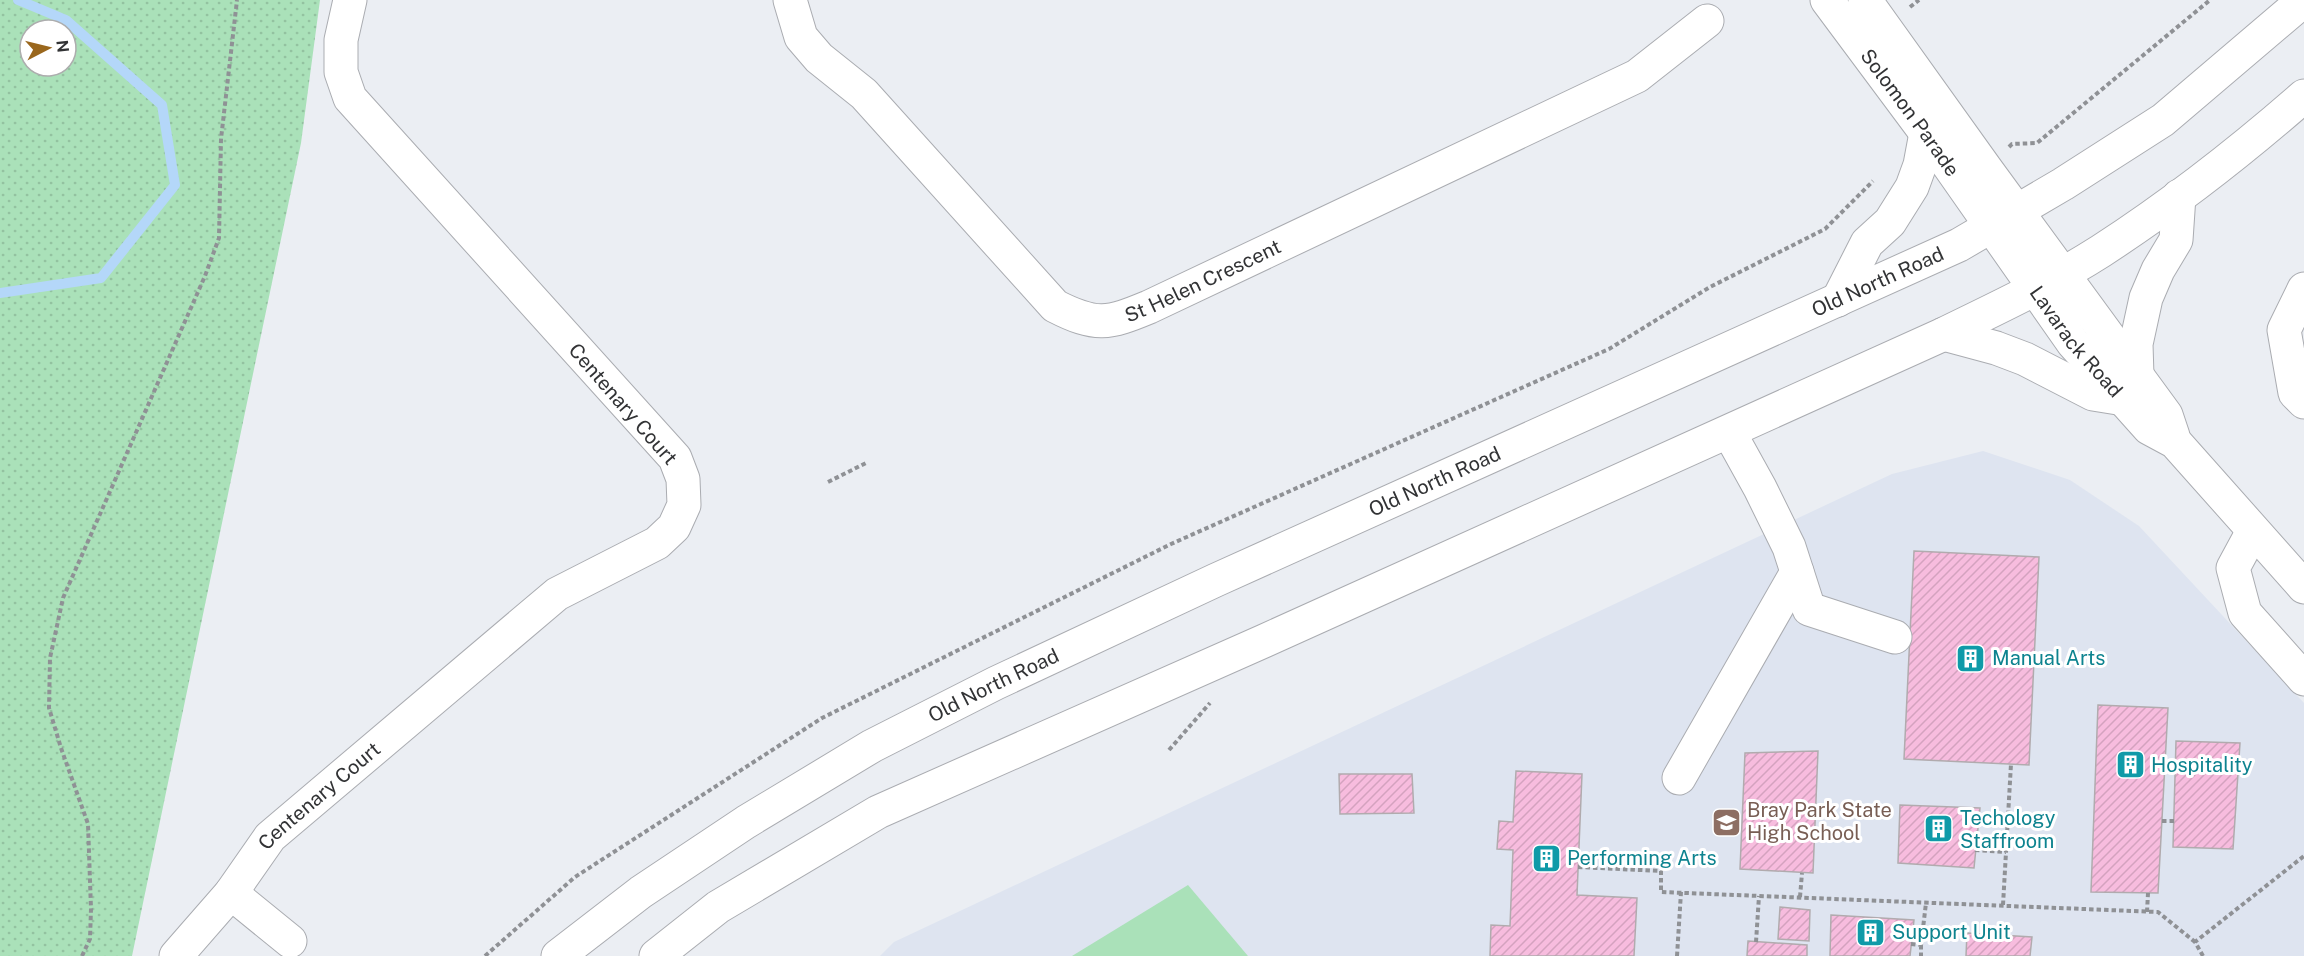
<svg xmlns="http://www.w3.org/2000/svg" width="2304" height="956" font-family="'Public Sans',sans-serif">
	<defs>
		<pattern id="park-dots" width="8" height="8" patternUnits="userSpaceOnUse" patternTransform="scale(1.5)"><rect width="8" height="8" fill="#aae1b9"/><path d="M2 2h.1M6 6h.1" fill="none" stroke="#93c2a0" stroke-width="1.8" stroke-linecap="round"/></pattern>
		<pattern id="building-hatch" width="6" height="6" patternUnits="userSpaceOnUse" patternTransform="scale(1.5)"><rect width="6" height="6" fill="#f7bcde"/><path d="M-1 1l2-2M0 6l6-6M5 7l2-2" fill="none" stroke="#d4a2bf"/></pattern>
	</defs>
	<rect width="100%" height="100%" fill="#ebeef3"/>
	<!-- built -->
	<path fill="#dee4f0" d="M1983 451 2070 480 2139 526 2304 703V956H880L894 942 1892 474Z"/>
	<!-- green -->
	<path fill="#aae1b9" d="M1188 885 1248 956H1072Z"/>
	<!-- park -->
	<path fill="url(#park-dots)" fill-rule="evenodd" d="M0 0H320L301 143 132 956H0ZM30 30H66V66H30Z"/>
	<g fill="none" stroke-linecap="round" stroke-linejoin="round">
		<!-- stream -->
		<path stroke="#b4d7f9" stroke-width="10" d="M0 293 101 278 175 185 162 105 66 20 18 0"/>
	</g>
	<!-- building -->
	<path fill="url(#building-hatch)" stroke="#b1abae" stroke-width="1.5" d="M1914 551 2039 557 2029 765 1904 759Z
		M2098 705 2168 708 2158 893 2091 892Z
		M2176 741 2240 743 2233 849 2173 847Z
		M1818 751 1813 873 1740 869 1745 753Z
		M1516 771 1582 774 1577 895 1637 898 1634 956H1490L1491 925 1510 926 1513 850 1497 849 1499 821 1513 822Z
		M1339 774H1412L1414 813 1340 814Z
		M1900 805 1980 808 1974 868 1898 863Z
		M1780 907 1810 910 1809 941 1778 939Z
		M1831 915 1914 920 1910 956H1830Z
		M1967 933 2032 937 2030 956H1966Z
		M1748 941 1807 945V956H1747Z"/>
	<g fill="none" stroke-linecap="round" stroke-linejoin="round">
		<defs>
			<g id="minor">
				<path id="s1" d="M790 0 801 37 819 58 864 94 1055 306C1096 327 1108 324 1149 307L1637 76 1707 21"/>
				<path id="s2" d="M1827 0 1926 133 2073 343 2149 428 2175 442 2304 587"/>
				<path d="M1865 0 1986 169 2166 415 2173 436"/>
				<path d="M2304 289 2284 330 2295 393 2304 402"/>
				<path d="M1729 432 1760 488 1789 547 1809 609 1895 637"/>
				<path d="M2253 531 2233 568 2245 613 2304 679"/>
				<path d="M1679 778 1797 572"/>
				<path d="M231 893 290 941"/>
				<path id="s3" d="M176 956 231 893 270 837 557 594 657 543 674 527 684 505 683 479 675 458 350 98 341 72V40L350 0"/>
			</g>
			<g id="major">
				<path d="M1838 300 1867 243 1890 222 1912 187 1920 165 1926 133"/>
				<path d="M1944 334 1996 348 2025 359 2093 394 2124 399"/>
				<path d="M2137 376 2136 344 2146 298 2158 270 2176 240 2179 196"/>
				<path id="s4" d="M558 956 641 892 746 822 872 746 996 683 1216 580 1959 245 2063 184 2163 120 2304 0"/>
				<path d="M656 956 718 907 878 812 1264 641 1944 334C1997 308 2051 283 2101 251 2172 205 2240 152 2304 96"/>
			</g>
		</defs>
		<!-- minor casing -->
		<use href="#minor" stroke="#aaacb1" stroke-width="35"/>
		<!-- major casing -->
		<use href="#major" stroke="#aaacb1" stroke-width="35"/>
		<!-- path -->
		<path stroke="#8f9195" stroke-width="4" stroke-dasharray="4.5 3" stroke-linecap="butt" d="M1910 7 1919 0
			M2009 147 2012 144 2037 143 2210 0
			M828 482 866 463
			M1169 750 1210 703
			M2162 821H2174
			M1975 850 2006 852
			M1578 867 1661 871V892L2158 912 2195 942
			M1800 897 1802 873
			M2003 905 2011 764
			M2147 912 2148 893
			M1756 942 1759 896
			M1911 944 1921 945 1926 903
			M1921 945V956
			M82 956 90 939 91 909 88 824 61 748 49 708 50 658 63 598 205 276 219 238 221 139 237 0
			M485 956 575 877 822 718 1171 544 1609 349 1710 287 1825 229 1873 181
			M1677 956 1681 892
			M2203 956 2195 942 2304 856"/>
		<!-- minor -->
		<use href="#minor" stroke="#fff" stroke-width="33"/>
		<!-- major -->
		<use href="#major" stroke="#fff" stroke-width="33"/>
	</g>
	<!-- icons -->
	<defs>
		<symbol id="building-square" viewBox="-11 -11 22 22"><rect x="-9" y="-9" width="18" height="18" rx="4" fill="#0f9aa8" stroke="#fff"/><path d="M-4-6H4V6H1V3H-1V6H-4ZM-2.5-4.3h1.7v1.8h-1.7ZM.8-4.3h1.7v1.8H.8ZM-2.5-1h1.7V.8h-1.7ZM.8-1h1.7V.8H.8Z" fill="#fff"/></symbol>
		<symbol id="school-square" viewBox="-11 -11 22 22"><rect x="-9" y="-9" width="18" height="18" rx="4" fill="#8d6e63" stroke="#fff"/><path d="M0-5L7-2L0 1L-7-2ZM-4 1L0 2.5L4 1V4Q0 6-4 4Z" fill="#fff"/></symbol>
	</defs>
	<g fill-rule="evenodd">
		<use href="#building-square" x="1954" y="642" width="33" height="33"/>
		<use href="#building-square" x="2114" y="748" width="33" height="33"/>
		<use href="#school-square" x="1710" y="806" width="33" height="33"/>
		<use href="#building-square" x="1922" y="812" width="33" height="33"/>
		<use href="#building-square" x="1530" y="842" width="33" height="33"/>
		<use href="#building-square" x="1854" y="916" width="33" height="33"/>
	</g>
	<g text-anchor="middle" stroke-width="6" stroke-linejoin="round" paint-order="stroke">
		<!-- street labels -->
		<g font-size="20" fill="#323335" stroke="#fff">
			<text dy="7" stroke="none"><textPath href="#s2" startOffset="140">Solomon Parade</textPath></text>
			<text dy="7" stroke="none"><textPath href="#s1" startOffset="568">St Helen Crescent</textPath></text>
			<text dy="7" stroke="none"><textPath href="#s4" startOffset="1486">Old North Road</textPath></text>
			<text dy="7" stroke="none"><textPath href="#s2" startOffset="423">Lavarack Road</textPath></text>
			<text transform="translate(623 404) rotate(49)" y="7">Centenary Court</text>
			<text dy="7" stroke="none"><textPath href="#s4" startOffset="1000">Old North Road</textPath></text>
			<text dy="7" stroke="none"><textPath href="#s4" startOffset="514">Old North Road</textPath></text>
			<text dy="7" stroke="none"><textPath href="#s3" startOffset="216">Centenary Court</textPath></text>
		</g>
		<!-- culture labels -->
		<g font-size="20" fill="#0d838f" stroke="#fff" text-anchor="start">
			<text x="1992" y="665">Manual Arts</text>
			<text x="2151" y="772">Hospitality</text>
			<text x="1960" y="825">Techology<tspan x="1960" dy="23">Staffroom</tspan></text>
			<text x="1567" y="865">Performing Arts</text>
			<text x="1892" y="939">Support Unit</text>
		</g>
		<!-- education labels -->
		<g font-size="20" fill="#785e54" stroke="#fff" text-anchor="start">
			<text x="1747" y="817">Bray Park State<tspan x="1747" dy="23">High School</tspan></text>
		</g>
	</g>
	<!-- north arrow -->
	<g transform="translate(48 48) rotate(83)"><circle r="28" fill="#ffffff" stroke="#adadae" stroke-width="1.5"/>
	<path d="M0-4.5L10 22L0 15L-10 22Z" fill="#9a671d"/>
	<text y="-9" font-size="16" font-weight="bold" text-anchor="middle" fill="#323335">N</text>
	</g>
</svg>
